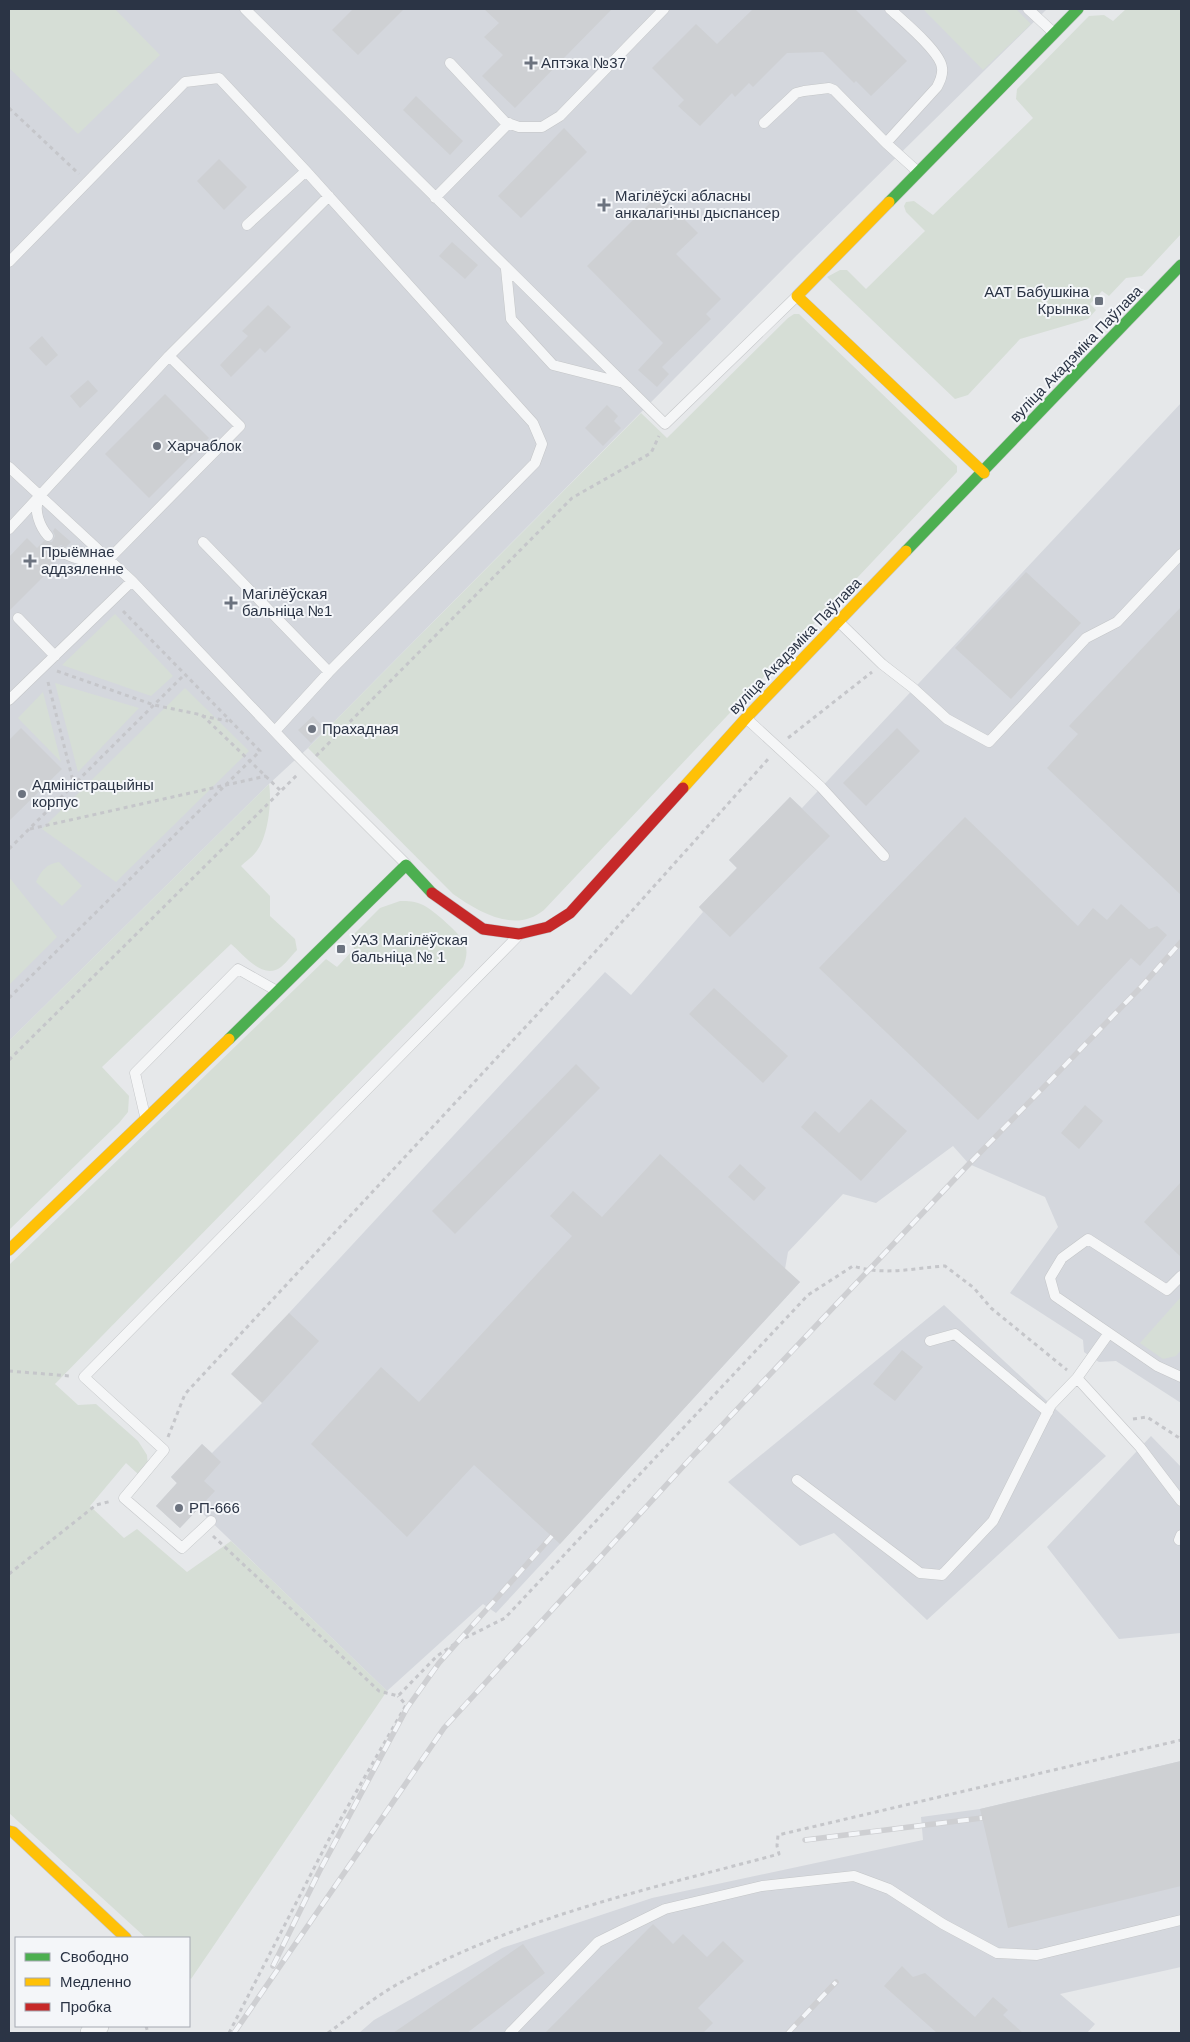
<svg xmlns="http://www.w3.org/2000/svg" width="1190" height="2042" font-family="Arial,sans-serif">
	<rect width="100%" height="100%" fill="#e6e8ea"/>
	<!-- built -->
	<path fill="#d4d7dd" d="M9 9H1047L797 255 308 748 269 784 9 1041Z
		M1181 403V1403L1116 1361 1099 1362 1091 1357 1084 1352 1083 1340 1010 1293 1058 1227 1045 1197 969 1164 953 1146 876 1203 843 1194 788 1252 785 1269 800 1282 560 1544 496 1613 483 1604 387 1691 198 1509 180 1528 156 1506 177 1483 171 1477 202 1444 212 1453 262 1403 289 1313 605 972 631 995 703 912 699 907 737 868 729 860 790 797 802 808Z
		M944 1305 1106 1456 927 1620 834 1533 800 1546 728 1482Z
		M1151 1436 1181 1467V1633L1119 1639 1047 1547Z
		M1181 1761V1967L1060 1994 1095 2024 1087 2033H359L374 2020 502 1948 652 1898 923 1840 921 1817 980 1809Z"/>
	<!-- green -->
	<path fill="#d6ded6" d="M9 9H115L160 55 78 134 9 68Z
		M923 9H1016L1031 24 983 70Z
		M1126 9H1181V234L1142 276 1126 278 1109 296 1102 291 1090 304 1096 310 1088 319 1020 339 968 395 955 399 827 277 840 270H847L866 289 925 231 906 212 904 206 906 202 914 201 933 215 1033 118 1016 99 1017 89 1089 16 1104 15 1113 21Z
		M794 314H799L957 466V472L544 910C515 934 479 912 453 894L308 748 641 413 667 438 788 318Z
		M115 614 173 676 151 696 62 665Z
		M55 683 139 708 78 772Z
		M185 688 249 751 116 882 42 829Z
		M43 692 61 762 18 718Z
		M269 784C272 801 268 835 258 849 254 856 246 861 241 866L270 896V916L295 939 297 950C292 955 287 962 281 967 263 981 243 954 231 944L102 1067 129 1096 128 1112 119 1123 9 1230V1041Z
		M59 862 82 886 62 906 36 882C41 871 46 864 59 862Z
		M9 877 57 937 9 985Z
		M400 901C408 901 415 901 423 905 432 909 462 935 465 944 468 952 466 960 463 967L55 1384 78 1405 96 1404 138 1441 147 1455 148 1467 138 1474 126 1463 90 1506 124 1538 137 1529 187 1572 231 1541 387 1691 191 1979 189 1977V1938H146L9 1813V1265L326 959 337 967 354 949 353 935 380 908Z
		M1181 1297V1350L1176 1356 1163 1359 1140 1343Z"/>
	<!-- building -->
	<path fill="#ced0d3" d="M353 9H404L358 55 332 30Z
		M484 9H612L515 108 482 76 503 55 484 37 499 23Z
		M753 9H855L907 61 871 96 856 81 854 83 823 52 787 53 753 87 749 83 735 97 732 93 700 126 678 106 684 100 652 68 696 24 717 44Z
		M416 96 463 141 450 155 403 110Z
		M564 128 587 152 521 218 498 196Z
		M219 159 247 187 224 210 197 181Z
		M659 194 698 233 676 254 721 299 706 314 711 319 662 367 669 374 657 387 638 370 663 343 587 266Z
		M452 242 478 265 465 279 439 256Z
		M268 305 291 327 265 353 260 348 231 377 220 365 248 336 242 331Z
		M42 336 58 355 46 366 29 348Z
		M88 380 98 391 80 408 70 396Z
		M165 394 209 438 149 498 105 454Z
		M607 405 618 416 614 421 621 428 603 446 585 428Z
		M55 528 71 542 66 547 61 545 56 548 55 553 57 557 52 563 55 565 9 611V557L27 538 37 548 44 541 52 542 55 536 53 531Z
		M1026 572 1081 623 1011 699 955 648Z
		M1181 607V895L1047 768 1078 734 1069 726Z
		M313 716 325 729 311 743 298 730Z
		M21 728 62 769 9 821V740Z
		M897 728 920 751 866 806 843 783Z
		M790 797 830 836 730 937 699 907 737 868 729 860Z
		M965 817 1078 926 1093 908 1107 920 1121 904 1149 929 1157 926 1167 935 1140 966 1131 958 978 1120 819 968Z
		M714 988 788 1056 763 1083 689 1014Z
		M576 1064 600 1088 455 1234 432 1211Z
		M871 1099 907 1131 861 1181 801 1127 815 1111 839 1133Z
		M1085 1105 1103 1121 1079 1149 1061 1133Z
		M660 1154 800 1282 560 1544 474 1465 407 1537 311 1444 381 1367 419 1402 572 1236 550 1216 573 1191 602 1217Z
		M740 1164 766 1188 754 1201 728 1177Z
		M1181 1182V1257L1144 1222Z
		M289 1313 319 1341 262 1403 231 1374Z
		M902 1350 923 1367 895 1401 873 1384Z
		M202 1444 221 1462 204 1481 215 1491 180 1528 156 1506 177 1483 171 1477Z
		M1181 1761V1886L1008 1928 980 1809Z
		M653 1924 673 1944 683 1934 707 1957 723 1941 744 1961 698 2008 713 2023 703 2033H545Z
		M523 1944 545 1973 467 2033H393Z
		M902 1966 913 1977 925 1973 975 2017 993 1997 1008 2010 1003 2015 1023 2033H937L884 1986Z"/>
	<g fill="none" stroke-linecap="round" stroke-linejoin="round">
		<defs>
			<path id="lane" d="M245 9 665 424 796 297
				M890 9C903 21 941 52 942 68 943 75 940 81 937 87L886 143 917 171
				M1028 9 1054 33
				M450 63 505 122 519 127H542L560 116 664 9
				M764 123 796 93 804 91 829 88 834 90 886 143
				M435 198 509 123
				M247 225 306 171
				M9 262 185 82 219 78 306 171 533 423 542 444 535 463 329 672 275 731
				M506 269 511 319 553 365 620 382
				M9 467 132 581 298 756 406 864
				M39 498C33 510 40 527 48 536
				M9 529 169 356 329 196
				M203 542 329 672
				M62 552C77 561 91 562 109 559L240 426 169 356
				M18 618 55 656
				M839 622 882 664 913 688 947 719 989 742 1086 638 1117 622 1181 554
				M9 700 132 581
				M747 719 821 787 884 856
				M145 1116 135 1073 238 969 277 991
				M1181 1276 1167 1290 1088 1239 1062 1258 1050 1278 1055 1296 1157 1366 1181 1377
				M930 1341 955 1334 1048 1412
				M1077 1378 1140 1447 1181 1501
				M797 1480 920 1573 942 1575 993 1521 1051 1405 1077 1378 1109 1333
				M211 1521 182 1548 124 1498 164 1450 84 1377 517 937
				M1179 1540 1181 1535
				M510 2033 598 1942 665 1909 762 1886 854 1876 889 1889 943 1924 997 1953 1037 1955 1181 1920"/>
			<path id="street" d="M91 2033 98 2026"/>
			<path id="fast" d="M889 202 1078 9
				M906 551 1181 265
				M229 1039 406 865 432 893"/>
			<path id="slow" d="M889 202 797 296 984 473
				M683 788 746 718 906 551
				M9 1250 229 1039
				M9 1831 13 1832 126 1938"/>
			<path id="jam" d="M432 893 483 929 519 934 548 927 570 913 683 788"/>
		</defs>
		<!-- lane casing -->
		<use href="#lane" stroke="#c4c6c8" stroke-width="11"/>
		<!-- street casing -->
		<use href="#street" stroke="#c4c6c8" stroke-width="22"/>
		<!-- fast casing -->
		<use href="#fast" stroke="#c4c6c8" stroke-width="12"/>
		<!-- slow casing -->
		<use href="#slow" stroke="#c4c6c8" stroke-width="12"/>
		<!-- jam casing -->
		<use href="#jam" stroke="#c4c6c8" stroke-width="12"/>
		<!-- path -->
		<path stroke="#c5c6ca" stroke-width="3" stroke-dasharray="4 4" stroke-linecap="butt" d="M9 108 79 174
			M57 671 154 705 202 715 281 791
			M48 682 74 785
			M202 716 228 721
			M788 738 872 672
			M316 756 572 498 651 453 659 436
			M30 829 266 776
			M9 849 184 675
			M9 998 260 751 122 610
			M9 1060 299 773
			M9 1371 70 1376
			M1133 1419 1147 1417 1181 1439
			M168 1437 185 1394 595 952 770 757
			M213 1536 379 1691 398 1696 437 1656 459 1641 505 1618 808 1295 853 1266C886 1276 913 1268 945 1266L974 1288 991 1308 1067 1370
			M9 1574 96 1505 112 1501
			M146 2026 148 2033
			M229 2033 328 1841 406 1705 398 1696
			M328 2033C350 2017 372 1999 396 1985 515 1918 649 1889 779 1854L777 1846 778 1835 1181 1740"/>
		<!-- lane -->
		<use href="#lane" stroke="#f5f6f7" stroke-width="10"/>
		<!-- street -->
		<use href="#street" stroke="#f5f6f7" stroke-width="21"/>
		<!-- fast -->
		<use href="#fast" stroke="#4caf50" stroke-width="11"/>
		<!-- slow -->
		<use href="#slow" stroke="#ffc107" stroke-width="11"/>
		<!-- jam -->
		<use href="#jam" stroke="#c62828" stroke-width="11"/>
		<defs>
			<path id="rail" d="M805 1840 982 1818
				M273 1966 319 1872 407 1708 439 1663 552 1536
				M234 2033 444 1728 690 1459 969 1164 1141 987 1181 942
				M788 2033 836 1982"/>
		</defs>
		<!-- rail casing -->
		<use href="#rail" stroke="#cecfd2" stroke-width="5.5"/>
		<!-- rail -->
		<use href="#rail" stroke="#f4f6f9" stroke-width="4" stroke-dasharray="11" stroke-linecap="butt"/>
	</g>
	<!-- markers -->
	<g fill="#6c737f" stroke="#f4f6f9" stroke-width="2">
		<path d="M528.5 55.5h5v5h5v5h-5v5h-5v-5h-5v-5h5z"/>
		<path d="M601.5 197.5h5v5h5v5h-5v5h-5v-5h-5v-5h5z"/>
		<rect x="1094" y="296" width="10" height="10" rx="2.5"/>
		<circle cx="157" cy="446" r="5"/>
		<path d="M27.5 553.5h5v5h5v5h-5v5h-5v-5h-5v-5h5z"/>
		<path d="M228.5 595.5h5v5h5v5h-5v5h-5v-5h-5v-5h5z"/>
		<circle cx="312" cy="729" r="5"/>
		<circle cx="22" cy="794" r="5"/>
		<rect x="336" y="944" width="10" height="10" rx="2.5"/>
		<circle cx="179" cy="1508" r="5"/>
	</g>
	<g text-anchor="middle" stroke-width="4" stroke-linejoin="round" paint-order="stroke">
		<!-- poi labels -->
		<g font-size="15" fill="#2b3445" stroke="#f4f6f9" text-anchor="start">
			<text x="541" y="68">Аптэка №37</text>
			<text x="615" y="201">Магілёўскі абласны<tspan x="615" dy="17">анкалагічны дыспансер</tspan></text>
			<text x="1089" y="297" text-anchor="end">ААТ Бабушкіна<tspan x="1089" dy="17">Крынка</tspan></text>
			<text x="167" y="451">Харчаблок</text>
			<text x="41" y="557">Прыёмнае<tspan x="41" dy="17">аддзяленне</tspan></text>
			<text x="242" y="599">Магілёўская<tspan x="242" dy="17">бальніца №1</tspan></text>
			<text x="322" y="734">Прахадная</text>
			<text x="32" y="790">Адміністрацыйны<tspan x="32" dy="17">корпус</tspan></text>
			<text x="351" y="945">УАЗ Магілёўская<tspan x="351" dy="17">бальніца № 1</tspan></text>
			<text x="189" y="1513">РП-666</text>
		</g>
		<!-- street labels -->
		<g font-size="15" fill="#2b3445" stroke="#f4f6f9">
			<text transform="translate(1076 354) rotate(-46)" y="5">вуліца Акадэміка Паўлава</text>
			<text transform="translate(795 646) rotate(-46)" y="5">вуліца Акадэміка Паўлава</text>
		</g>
	</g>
	<!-- border -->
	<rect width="1190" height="2042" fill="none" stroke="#2b3445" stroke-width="20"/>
	<!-- legend -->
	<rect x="15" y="1937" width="175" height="90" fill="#f4f6f9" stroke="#a4a8b1"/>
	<rect x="25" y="1953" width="25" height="8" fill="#4caf50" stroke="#a4a8b1"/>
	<text x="60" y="1962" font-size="15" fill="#2b3445">Свободно</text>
	<rect x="25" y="1978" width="25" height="8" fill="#ffc107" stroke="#a4a8b1"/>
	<text x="60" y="1987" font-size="15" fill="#2b3445">Медленно</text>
	<rect x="25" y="2003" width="25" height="8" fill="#c62828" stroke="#a4a8b1"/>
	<text x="60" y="2012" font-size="15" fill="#2b3445">Пробка</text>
</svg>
